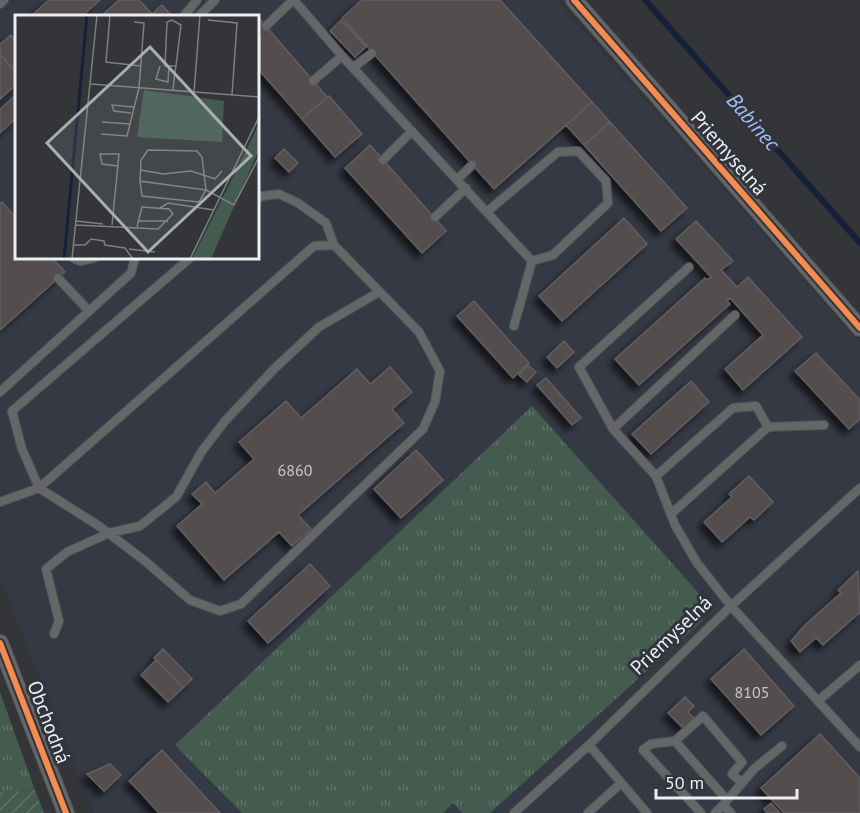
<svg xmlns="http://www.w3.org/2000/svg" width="860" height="813" font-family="'PT Sans',sans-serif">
	<defs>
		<pattern id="grass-tufts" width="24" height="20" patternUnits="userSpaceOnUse" patternTransform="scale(1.5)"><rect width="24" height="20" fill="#445b4f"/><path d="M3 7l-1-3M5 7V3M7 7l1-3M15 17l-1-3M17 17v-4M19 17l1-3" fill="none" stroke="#5f7369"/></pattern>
		<pattern id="garden-furrows" width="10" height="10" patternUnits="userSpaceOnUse" patternTransform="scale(1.5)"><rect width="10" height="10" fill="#445b4f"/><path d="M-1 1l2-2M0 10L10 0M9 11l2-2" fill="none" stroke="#5f7369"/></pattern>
		<filter id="shadow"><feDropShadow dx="-5.5" dy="5.5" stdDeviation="3" flood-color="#0009"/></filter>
	</defs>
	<rect width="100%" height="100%" fill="#333538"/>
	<!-- built -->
	<path fill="#353944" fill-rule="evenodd" d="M0 0H556L860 343V813H94L0 578ZM16 16H258V258H16Z"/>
	<!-- grass -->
	<path fill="url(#grass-tufts)" d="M532 406 703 598V620L490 813H462L453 803 443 813H242L175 745Z
		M0 692 35 790 0 792Z"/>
	<!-- garden -->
	<path fill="url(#garden-furrows)" d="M35 790 44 813H0V792Z"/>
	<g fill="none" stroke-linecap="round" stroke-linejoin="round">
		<!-- stream -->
		<path stroke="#152136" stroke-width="6" d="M645 0 860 243"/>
	</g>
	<!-- building -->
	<path fill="#534d4e" stroke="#605f61" stroke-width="1.5" filter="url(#shadow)" d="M49 0H100L82 16H31Z
		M119 0H139L154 16H101Z
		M362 0H500L592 102 494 189 342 18Z
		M162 5 172 16H154L152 14Z
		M258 17 327 97 302 119 258 69Z
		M341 20 366 47 355 57 330 31Z
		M11 35 16 42V73L0 54V44Z
		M0 54 16 73V85L0 99Z
		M16 95V118L0 133V109Z
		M329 96 362 134 335 157 302 119Z
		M592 102 610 122 584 145 566 125Z
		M610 122 687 208 661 231 584 145Z
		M370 145 446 231 422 253 345 168Z
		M284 149 298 163 289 172 275 158Z
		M2 202 16 218V258H52L65 272 0 330V203Z
		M624 218 647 244 562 321 539 296Z
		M696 221 733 261 721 270 737 287 748 277 802 337 743 390 725 369 763 335 730 298 727 301 730 304 639 385 615 359 705 278 707 280 711 277 676 239Z
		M474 301 529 363 513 378 457 316Z
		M564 341 574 352 557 368 547 357Z
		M816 353 860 400V419L849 429 795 371Z
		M528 365 536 372 527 382 519 375Z
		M390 367 412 392 392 409 404 423 298 515 311 529 292 546 279 532 224 580 177 526 202 504 192 494 206 482 215 493 254 459 239 442 286 401 301 418 357 369 370 384Z
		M546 378 581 418 572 425 537 385Z
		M691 381 709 402 651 454 632 434Z
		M416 450 443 480 401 518 374 489Z
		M749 476 773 502 754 520 750 517 722 542 704 522 732 497 729 494Z
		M310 564 330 586 268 643 248 621Z
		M858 571 860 614 859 613 823 645 816 638 800 652 791 641 805 625 841 593 838 590Z
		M163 649 192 679 183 688 154 658Z
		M744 649 794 706 761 735 711 679Z
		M156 660 183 688 168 702 141 675Z
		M685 697 694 706 688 712 695 719 684 729 668 713Z
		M820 734 860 778V813H784L761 788Z
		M162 750 220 813H159L139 791 129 781Z
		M110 764 121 775 104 791 87 774Z
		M771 803 780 813H767L764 809Z"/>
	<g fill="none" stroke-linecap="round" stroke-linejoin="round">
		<defs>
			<path id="service" d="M294 0 342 56 532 261 553 255 608 203 606 181 578 151 558 152 488 211
				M0 4 4 0
				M184 16 197 0
				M199 16 215 0
				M266 26 293 0
				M354 67 372 53
				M313 81 342 56
				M383 160 412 131
				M458 179 472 165
				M258 199 262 196 279 194 298 203 326 223 334 245
				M435 217 466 188
				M73 258 80 261 94 258
				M689 267 579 367 613 429 656 476 675 525 697 563 731 606 860 747
				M58 278 89 311
				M514 326 532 261
				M0 392 131 273 135 258
				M768 427 824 425
				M613 429 735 315
				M656 476 733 408 756 406 768 427 671 514
				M0 502 39 488 314 246 334 245 419 332 440 371 435 402 423 429 241 604 220 611 190 600 145 561 99 526 39 488 22 449 12 411 190 258
				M54 634 59 621 46 569 67 552 109 533 140 526 176 497 202 451 225 421 274 369 319 327 379 292
				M818 701 860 665
				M675 741 727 800
				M589 745 647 813
				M723 805 754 769 782 746
				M514 813 589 745 731 606 860 488
				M588 813 621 783
				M701 813 643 750 651 744 675 741 703 716 742 762 732 774 742 783
				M715 813 723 805 731 813"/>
			<path id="minor" d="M574 0 860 328
				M0 643 66 813"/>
		</defs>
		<!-- service casing -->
		<use href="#service" stroke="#525356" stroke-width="10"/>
		<!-- minor casing -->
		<use href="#minor" stroke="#525356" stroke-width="18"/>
		<!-- service -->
		<use href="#service" stroke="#646668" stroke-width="8"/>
		<!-- minor -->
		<use href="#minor" stroke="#646668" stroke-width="16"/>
		<defs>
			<path id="cycleway" d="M574 0 860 328
				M0 643 66 813"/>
		</defs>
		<!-- cycleway casing -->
		<use href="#cycleway" stroke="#31343a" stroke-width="10"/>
		<!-- cycleway -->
		<use href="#cycleway" stroke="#f68b52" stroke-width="6"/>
	</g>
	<g text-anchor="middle" stroke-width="6" stroke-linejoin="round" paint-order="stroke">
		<!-- number labels -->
		<g font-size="16" fill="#c6c6c9">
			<text x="295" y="476">6860</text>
			<text x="752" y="698">8105</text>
		</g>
		<!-- street labels -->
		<g font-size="20" fill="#eceef2" stroke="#31343a">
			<text transform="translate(729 153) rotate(49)" y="7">Priemyselná</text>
			<text transform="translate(671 635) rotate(-44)" y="7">Priemyselná</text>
			<text transform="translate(49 722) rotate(69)" y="7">Obchodná</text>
		</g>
		<!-- water labels -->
		<g font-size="21" font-style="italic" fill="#a4c0f3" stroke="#31343a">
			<text transform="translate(753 122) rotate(49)" y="7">Babinec</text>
		</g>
	</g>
	<!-- overview -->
	<g transform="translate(15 15)">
		<rect width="244" height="244" fill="#333538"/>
		<path d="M129 75 209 86 207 127 122 122ZM229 140 238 148 196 244H177Z" fill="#445b4f"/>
		<path d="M244 108V136L238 148 229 140Z" fill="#445b4f"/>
		<path fill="none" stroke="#152136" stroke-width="3" d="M49 244 72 0"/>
		<path fill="none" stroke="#7d7f82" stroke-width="1.5" d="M95 0 91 47 126 51M193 5 222 8 217 80M245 21V56M145 51 141 64 153 67 154 51M76 69 245 82M158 75 160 57 161 51 166 10 157 5 152 7 150 51H161M179 77 185 0M116 98 99 96 97 90 119 92M87 107 115 109M86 119 112 121 124 73 129 8 119 7M126 155 148 159 176 156 200 164 207 156M125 166 127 181 184 187 191 175 125 166 126 145 133 135 182 136 187 142 191 175 219 190 245 140M145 193 153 188 199 195M61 206 88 209M123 206H153M61 210 143 214 158 199 154 194 127 192 122 212M97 210 104 139H85L87 149 103 151M59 230H70L76 224 89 226 90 230 110 233 118 244M114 234 140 237M57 244 82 0M175 244 245 100"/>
		<path fill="#abadb1" fill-opacity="0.15" stroke="#abadb1" stroke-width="3" d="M135 32 236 141 133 237 32 128Z"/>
		<rect width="244" height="244" fill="none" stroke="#eceef2" stroke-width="3"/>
	</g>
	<!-- scale -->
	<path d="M656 789v9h141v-9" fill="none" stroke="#eceef2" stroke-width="3"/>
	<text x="665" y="789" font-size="18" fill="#eceef2" stroke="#31343a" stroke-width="4.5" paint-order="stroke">50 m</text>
</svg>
